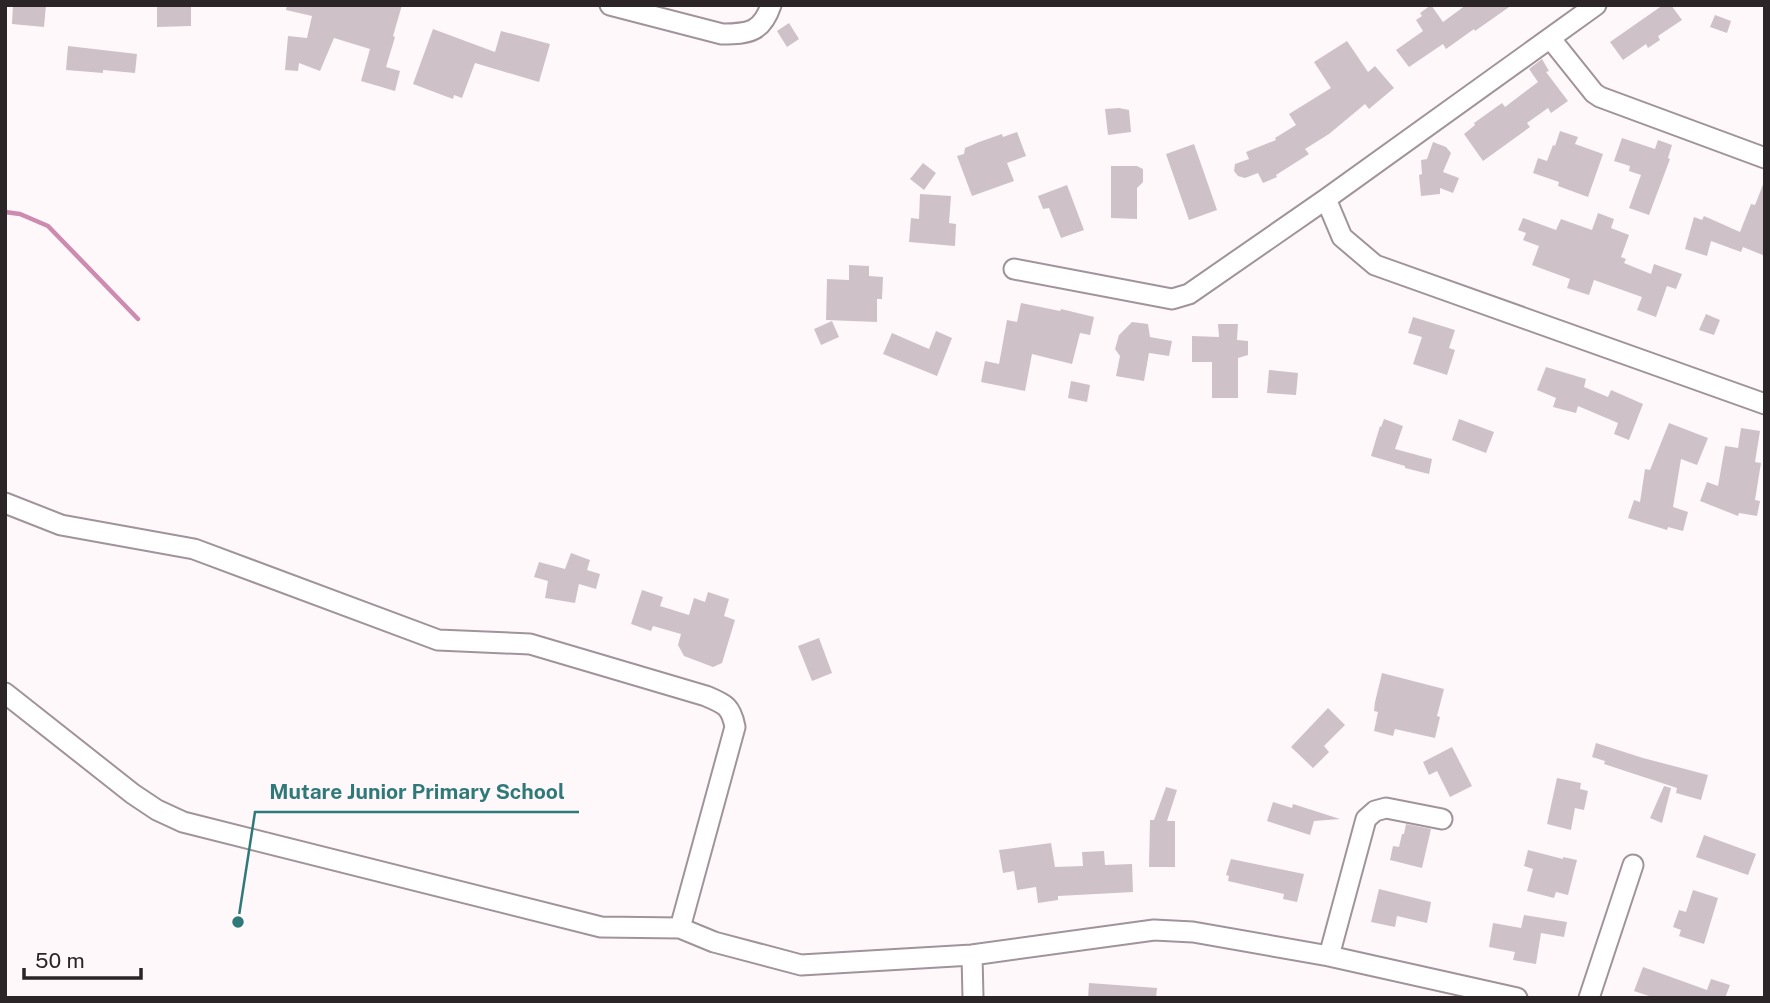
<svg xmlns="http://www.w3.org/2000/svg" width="1770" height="1003" font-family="'Public Sans',sans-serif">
	<rect width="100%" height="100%" fill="#fef8fb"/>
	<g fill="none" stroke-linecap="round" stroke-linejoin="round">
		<!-- stream -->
		<path stroke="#cc8baf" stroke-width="4.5" d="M5 212 20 214 48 226 138 319"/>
	</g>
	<!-- building -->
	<path fill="#cfc1c8" d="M13 5H46L44 27 12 24Z
		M157 5H191V26L157 27Z
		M287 5H402L393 36 395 37 386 67 400 71 395 91 361 81 370 49 334 38 320 71 299 63 298 71 285 70 288 36 307 38 312 16 286 10Z
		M1431 5 1443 22 1466 5H1512L1475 31 1474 29 1446 49 1443 44 1409 67 1396 50 1423 31 1416 20 1422 16 1420 13Z
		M1663 5H1671L1682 20 1658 36 1660 40 1648 48 1646 44 1623 60 1610 42Z
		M1715 15 1731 21 1727 33 1710 27Z
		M789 23 799 39 787 47 777 31Z
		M433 29 495 52 501 31 550 44 539 82 475 63 462 98 454 95 453 99 413 84Z
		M1347 41 1368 72 1375 66 1394 88 1369 109 1365 104 1329 134 1305 149 1309 154 1276 175 1277 177 1263 183 1258 173 1245 178 1238 176 1234 171 1235 164 1249 159 1246 152 1276 140 1275 138 1296 125 1289 114 1331 88 1314 62Z
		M68 46 137 54 135 73 103 70V73L66 70Z
		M1542 59 1549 71 1546 72 1568 101 1551 113 1548 108 1527 123 1530 127 1483 161 1464 134 1475 125 1474 123 1502 103 1505 107 1538 82 1529 69Z
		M1119 108 1129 110 1131 132 1108 135 1105 109Z
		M1560 131 1578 137 1575 144 1603 154 1588 197 1558 186 1559 182 1533 173 1538 158 1547 161 1553 145 1555 146Z
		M1017 132 1026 156 1007 163 1014 181 972 196 957 156 964 154 965 148 979 142 1002 134 1003 137Z
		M1622 138 1655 149 1658 140 1672 145 1668 158 1670 159 1649 215 1629 208 1641 175 1629 171 1630 166 1614 161Z
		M1433 142 1446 147 1451 153 1443 172 1459 178 1453 193 1440 188V194L1421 196 1419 175 1422 174 1421 160 1427 159Z
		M1194 144 1217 210 1189 220 1166 154Z
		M923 163 936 173 924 190 910 179Z
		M1111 166H1137L1143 169V182L1137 188V219L1111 218Z
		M1764 182 1765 256 1743 247 1741 252 1711 241 1707 256 1685 249 1694 217 1702 220 1704 216 1740 232 1751 204 1755 205Z
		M1067 185 1084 230 1061 238 1049 208 1043 209 1038 196Z
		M920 194 951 196 949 223 956 224 955 246 909 242 911 218 919 219Z
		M1598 213 1614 219 1611 228 1629 235 1621 257 1626 259 1624 263 1651 274 1654 264 1682 274 1676 289 1667 286 1656 317 1637 310 1642 297 1594 280 1589 295 1567 288 1570 279 1532 265 1539 246 1523 240 1526 233 1518 230 1523 218 1556 230 1561 219 1592 230Z
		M849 265 869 266V276L883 277 882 299H877V322L826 320 827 279 849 280Z
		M1021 303 1060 311 1061 309 1094 317 1090 335 1080 333 1072 364 1032 354 1025 391 981 382 985 361 999 364 1007 320 1017 322Z
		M1706 314 1720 320 1714 335 1699 330Z
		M1413 317 1455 330 1449 348 1455 350 1447 375 1413 364 1422 337 1408 333Z
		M832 321 839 337 821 345 814 329Z
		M1132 322 1148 324 1150 337 1172 341 1169 356 1149 353 1144 381 1116 376 1120 356 1115 349 1119 335Z
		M1218 324H1238L1237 340 1248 341V355L1238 358V398H1212V362H1192V336L1219 337Z
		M936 331 952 338 937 376 883 354 892 333 929 349Z
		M1546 367 1586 379 1584 387 1608 397 1611 390 1643 404 1629 440 1614 434 1618 423 1578 406 1576 413 1553 407 1556 398 1537 390Z
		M1269 370 1298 373 1296 395 1267 393Z
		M1071 381 1090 385 1087 402 1068 398Z
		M1384 419 1403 426 1395 449 1432 459 1429 474 1405 468V466L1371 456 1380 426 1381 427Z
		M1459 419 1494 432 1486 453 1452 440Z
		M1669 423 1708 438 1697 465 1681 459 1673 507 1688 512 1683 531 1668 527 1667 530 1628 518 1634 500 1640 502 1645 469 1650 470Z
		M1741 428 1760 431 1755 462 1761 463 1755 500 1760 501 1757 516 1739 513 1738 516 1700 501 1707 482 1718 486 1725 446 1738 448Z
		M571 553 590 560 587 570 600 574 596 589 579 584 575 603 545 598 548 581 534 577 539 562 565 569Z
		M642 590 663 597 660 606 689 615 694 598 705 602 708 592 729 599 724 616 735 620 722 663 713 667 684 656 678 645 681 634 653 626 651 631 631 624Z
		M819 638 832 673 812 681 798 646Z
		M1382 673 1444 689 1437 716 1440 717 1435 738 1395 729 1393 736 1374 731 1378 712 1374 711 1375 702Z
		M1328 708 1345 725 1324 746 1329 752 1313 768 1291 747Z
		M1596 743 1643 758 1708 775 1701 800 1676 793 1677 788 1604 764 1605 761 1592 757Z
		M1452 747 1472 786 1450 797 1437 771 1429 775 1423 762Z
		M1557 778 1581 783 1580 789 1588 791 1584 810 1575 808 1571 830 1547 824Z
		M1664 786 1671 788 1662 823 1650 818Z
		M1166 787 1177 790 1167 821H1175V867H1149L1150 820H1154Z
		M1273 802 1292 808 1293 804 1340 819 1314 821 1310 835 1267 821Z
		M1406 824 1431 829 1422 868 1390 860 1393 846 1399 847 1402 834H1404Z
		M1704 835 1756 854 1748 875 1696 857Z
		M1051 843 1055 867 1083 866 1082 852 1104 851 1105 865 1132 864 1133 892 1058 896V900L1038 903 1036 887 1017 890 1014 871 1003 873 999 850Z
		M1528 850 1563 859V857L1577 860 1568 895 1556 892 1554 898 1527 891 1533 869 1524 866Z
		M1231 859 1304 874 1297 902 1283 899 1284 894 1228 881 1229 876 1226 875Z
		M1379 889 1431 902 1427 923 1397 916 1395 927 1371 922Z
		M1693 890 1718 898 1704 944 1679 936 1681 930 1673 927 1679 910 1686 912Z
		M1524 915 1567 922 1564 937 1541 933 1536 964 1513 960 1515 952 1489 947 1493 923 1521 928Z
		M1643 967 1707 990 1711 979 1730 985 1725 998H1655L1634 991Z
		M1089 983 1157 988 1156 998H1088Z"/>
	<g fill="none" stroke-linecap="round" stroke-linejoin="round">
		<defs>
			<path id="minor" d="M610 5 722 34C749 34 762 32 771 5
				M1550 38 1594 93 1600 97 1765 158
				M1326 199 1342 237 1375 265 1765 404
				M1014 269 1172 299 1189 294 1326 199 1596 5
				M5 503 61 525 194 549 438 640 530 644 706 696C725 704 731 706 735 727L680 928
				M5 693 133 794 157 810 183 822 601 927 680 928 714 942 801 965 972 955 1154 930 1193 932 1329 956 1517 998
				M972 955 973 998
				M1329 956 1366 819 1375 811 1386 808 1442 819
				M1589 998 1633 865"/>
		</defs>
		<!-- minor casing -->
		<use href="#minor" stroke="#a0939a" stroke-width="23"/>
		<!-- minor -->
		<use href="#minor" stroke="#fff" stroke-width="19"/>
	</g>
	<!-- callouts -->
	<path fill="none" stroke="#2f7979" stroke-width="2.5" d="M238 922L255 812H579"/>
	<circle fill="#2f7979" stroke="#fef8fb" stroke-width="2.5" cx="238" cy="922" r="7"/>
	<g font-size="21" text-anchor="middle" font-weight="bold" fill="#2f7979" stroke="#fef8fb" stroke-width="7" stroke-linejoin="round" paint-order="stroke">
		<text x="417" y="799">Mutare Junior Primary School</text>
	</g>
	<!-- border -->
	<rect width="1770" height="1003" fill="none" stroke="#2b2528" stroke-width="14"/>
	<!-- scale -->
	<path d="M24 968v10h117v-10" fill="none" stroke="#2b2528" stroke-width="3.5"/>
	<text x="35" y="968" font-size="21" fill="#2b2528" stroke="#fef8fb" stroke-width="5" paint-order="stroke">50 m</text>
</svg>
